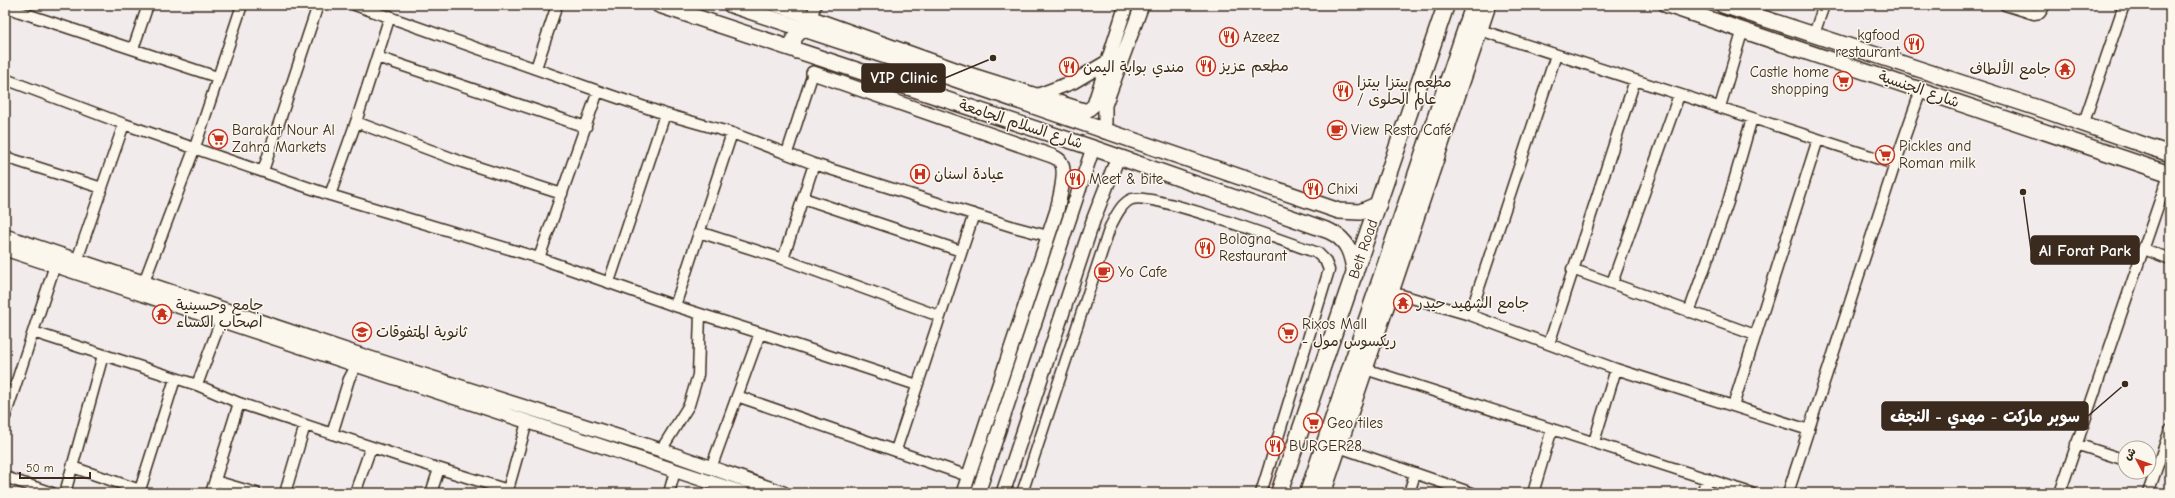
<svg xmlns="http://www.w3.org/2000/svg" width="2175" height="498" font-family="'Comic Neue','Playpen Sans Arabic',sans-serif">
	<rect width="100%" height="100%" fill="#f1ebec"/>
	<filter id="ink" filterUnits="userSpaceOnUse"><feTurbulence type="fractalNoise" baseFrequency=".025" numOctaves="2"/><feDisplacementMap in="SourceGraphic" scale="8" xChannelSelector="R" yChannelSelector="G"/><feConvolveMatrix kernelMatrix="1 2 1 2 8 2 1 2 1" color-interpolation-filters="sRGB"/></filter>
	<g filter="url(#ink)">
		<g fill="none" stroke-linecap="round" stroke-linejoin="round">
			<defs>
				<path id="minor" d="M355 5 598 91 665 114 732 133 814 164 1014 227 1048 236
					M2005 5 2034 14 2040 13 2045 5
					M5 7 217 77
					M811 17 816 5
					M1480 30 1895 164
					M1814 34 1824 5
					M133 49 148 5
					M377 57 586 127
					M536 68 557 5
					M5 79 124 124
					M1720 107 1743 29
					M356 122 462 162 562 194
					M2083 125 2124 5
					M787 153 813 73
					M5 157 102 188
					M263 171 318 5
					M330 195 356 122 390 16
					M803 198 961 251
					M699 232 783 259 939 316
					M2144 249 2170 259
					M539 258 598 91
					M783 259 814 164
					M77 260 124 124 330 195 539 258 675 306 760 333 711 468
					M1572 269 1755 335
					M144 282 195 147 242 5
					M609 282 665 114
					M1612 283 1679 95
					M1391 292 1470 315 1616 369 1809 430
					M675 306 732 133
					M1689 312 1728 202 1752 118
					M1470 315 1556 55
					M33 332 197 385 239 403 402 457 508 490
					M760 333 917 385
					M1549 344 1635 80
					M1365 369 1751 493
					M197 385 221 320
					M737 396 968 476
					M1733 406 1818 139
					M5 417 55 265
					M332 434 349 379 356 366
					M1594 442 1616 369
					M2076 444 2125 460
					M1339 447 1472 493
					M661 450 689 405 698 375 700 314
					M896 450 974 214
					M72 467 140 490
					M5 477 52 493
					M215 481 256 493
					M65 493 103 355
					M139 493 175 379
					M211 493 239 403
					M285 493 305 425
					M355 493 371 447
					M431 493 439 469
					M507 493 527 422
					M669 493 675 471
					M1022 493 1110 227C1115 218 1121 203 1132 199 1154 192 1288 243 1318 253L1325 260 1329 270 1261 493
					M1409 493 1415 474
					M1533 493 1552 429
					M1702 493 1707 478
					M1788 493 1895 164 1921 90
					M2060 493 2169 174
					M2148 493 2170 430"/>
				<path id="tertiary" d="M776 5 969 74 1087 111 1094 105 1126 5
					M813 73 1052 156C1054 157 1059 159 1060 161 1068 171 1059 199 1057 210L963 493
					M1036 96 1073 82 1107 62
					M1105 132V105L1142 5
					M5 236 370 358 661 450 783 493
					M5 249 743 493
					M978 493 1093 148
					M1003 493 1094 218 1118 157"/>
				<path id="secondary" d="M659 5 1093 148 1329 231C1349 240 1352 255 1355 275
					M731 5 949 77 1339 211 1360 212 1379 204
					M1667 5 2170 174
					M1723 5 2035 107 2170 154
					M797 51C790 42 794 36 802 30 806 27 809 21 811 17
					M1323 493 1488 5"/>
				<path id="primary" d="M1325 443 1339 447
					M1279 493 1446 5
					M1308 493 1474 5"/>
			</defs>
			<!-- minor casing -->
			<use href="#minor" stroke="#3b2a1e" stroke-width="13"/>
			<!-- tertiary casing -->
			<use href="#tertiary" stroke="#3b2a1e" stroke-width="16"/>
			<!-- secondary casing -->
			<use href="#secondary" stroke="#3b2a1e" stroke-width="18"/>
			<!-- primary casing -->
			<use href="#primary" stroke="#3b2a1e" stroke-width="19"/>
			<!-- minor -->
			<use href="#minor" stroke="#fbf7ec" stroke-width="10"/>
			<!-- tertiary -->
			<use href="#tertiary" stroke="#fbf7ec" stroke-width="13"/>
			<!-- secondary -->
			<use href="#secondary" stroke="#fbf7ec" stroke-width="15"/>
			<!-- primary -->
			<use href="#primary" stroke="#fbf7ec" stroke-width="16"/>
		</g>
	</g>
	<!-- icons -->
	<defs>
		<symbol id="restaurant-ring" viewBox="-11 -11 22 22"><circle r="9.5" fill="#fbf7ec" stroke="#c8321e" stroke-width="1.5"/><path d="M-5-6h1v4h1v-4h1v4h1v-4h1v5L-1.5 .5V6h-2V.5L-5-1ZM5-6V6H3V1.5H1.5Q1.5-4 5-6Z" fill="#c8321e"/></symbol>
		<symbol id="temple-ring" viewBox="-11 -11 22 22"><circle r="9.5" fill="#fbf7ec" stroke="#c8321e" stroke-width="1.5"/><path d="M0-6L5-2H3V0L6.5 2.5H4V6H1.5V3h-3V6H-4V2.5H-6.5L-3 0V-2H-5Z" fill="#c8321e"/></symbol>
		<symbol id="supermarket-ring" viewBox="-11 -11 22 22"><circle r="9.5" fill="#fbf7ec" stroke="#c8321e" stroke-width="1.5"/><path d="M-6-5.5h2.5l.6 2H6L4.5 2H-2.5L-4.4-4H-6ZM-1.5 3.2a1.3 1.3 0 1 0 .1 0ZM3 3.2a1.3 1.3 0 1 0 .1 0Z" fill="#c8321e"/></symbol>
		<symbol id="cafe-ring" viewBox="-11 -11 22 22"><circle r="9.5" fill="#fbf7ec" stroke="#c8321e" stroke-width="1.5"/><path d="M-5.5-4.5H6V0H3Q3 3.5 0 3.5H-2.5Q-5.5 3.5-5.5 0ZM3-3.2v2h1.7v-2ZM-6 4.5H4V6H-6Z" fill="#c8321e"/></symbol>
		<symbol id="hospital-ring" viewBox="-11 -11 22 22"><circle r="9.5" fill="#fbf7ec" stroke="#c8321e" stroke-width="1.5"/><path d="M-5-5h3v3.5h4V-5h3V5h-3V1.5h-4V5h-3Z" fill="#c8321e"/></symbol>
		<symbol id="school-ring" viewBox="-11 -11 22 22"><circle r="9.5" fill="#fbf7ec" stroke="#c8321e" stroke-width="1.5"/><path d="M0-5L7-2L0 1L-7-2ZM-4 1L0 2.5L4 1V4Q0 6-4 4Z" fill="#c8321e"/></symbol>
	</defs>
	<g fill-rule="evenodd">
		<use href="#restaurant-ring" x="1218" y="26" width="22" height="22"/>
		<use href="#restaurant-ring" x="1903" y="33" width="22" height="22"/>
		<use href="#restaurant-ring" x="1195" y="55" width="22" height="22"/>
		<use href="#restaurant-ring" x="1058" y="56" width="22" height="22"/>
		<use href="#temple-ring" x="2054" y="58" width="22" height="22"/>
		<use href="#supermarket-ring" x="1832" y="70" width="22" height="22"/>
		<use href="#restaurant-ring" x="1332" y="80" width="22" height="22"/>
		<use href="#cafe-ring" x="1326" y="119" width="22" height="22"/>
		<use href="#supermarket-ring" x="207" y="128" width="22" height="22"/>
		<use href="#supermarket-ring" x="1874" y="144" width="22" height="22"/>
		<use href="#hospital-ring" x="909" y="163" width="22" height="22"/>
		<use href="#restaurant-ring" x="1064" y="168" width="22" height="22"/>
		<use href="#restaurant-ring" x="1302" y="178" width="22" height="22"/>
		<use href="#restaurant-ring" x="1194" y="237" width="22" height="22"/>
		<use href="#cafe-ring" x="1093" y="261" width="22" height="22"/>
		<use href="#temple-ring" x="1392" y="292" width="22" height="22"/>
		<use href="#temple-ring" x="151" y="303" width="22" height="22"/>
		<use href="#school-ring" x="351" y="321" width="22" height="22"/>
		<use href="#supermarket-ring" x="1277" y="322" width="22" height="22"/>
		<use href="#supermarket-ring" x="1302" y="412" width="22" height="22"/>
		<use href="#restaurant-ring" x="1264" y="435" width="22" height="22"/>
	</g>
	<g text-anchor="middle" stroke-width="3" stroke-linejoin="round" paint-order="stroke">
		<!-- poi labels -->
		<g font-size="15" fill="#3b2a1e" stroke="#fbf7ec" text-anchor="start">
			<text x="1900" y="40" text-anchor="end">kgfood<tspan x="1900" dy="17">restaurant</tspan></text>
			<text x="1243" y="42">Azeez</text>
			<text x="1220" y="71">مطعم عزيز</text>
			<text x="1083" y="72">مندي بوابة اليمن</text>
			<text x="2051" y="74" text-anchor="end">جامع الألطاف</text>
			<text x="1829" y="77" text-anchor="end">Castle home<tspan x="1829" dy="17">shopping</tspan></text>
			<text x="1357" y="87">مطعم بيتزا بيتزا<tspan x="1357" dy="17">/ عالم الحلوى</tspan></text>
			<text x="232" y="135">Barakat Nour Al<tspan x="232" dy="17">Zahra Markets</tspan></text>
			<text x="1351" y="135">View Resto Café</text>
			<text x="1899" y="151">Pickles and<tspan x="1899" dy="17">Roman milk</tspan></text>
			<text x="934" y="179">عيادة اسنان</text>
			<text x="1089" y="184">Meet &amp; bite</text>
			<text x="1327" y="194">Chixi</text>
			<text x="1219" y="244">Bologna<tspan x="1219" dy="17">Restaurant</tspan></text>
			<text x="1118" y="277">Yo Cafe</text>
			<text x="1417" y="308">جامع الشهيد حيدر</text>
			<text x="176" y="310">جامع وحسينية<tspan x="176" dy="17">اصحاب الكساء</tspan></text>
			<text x="1302" y="329">Rixos Mall<tspan x="1302" dy="17">- ريكسوس مول</tspan></text>
			<text x="376" y="337">ثانوية المتفوقات</text>
			<text x="1327" y="428">Geo tiles</text>
			<text x="1289" y="451">BURGER28</text>
		</g>
		<!-- street labels -->
		<g font-size="15" fill="#3b2a1e" stroke="#fbf7ec">
			<text transform="translate(1919 89) rotate(19)" y="5">شارع الجنسية</text>
			<text transform="translate(1021 124) rotate(18)" y="5">شارع السلام الجامعة</text>
			<text transform="translate(1363 249) rotate(-71)" y="5">Belt Road</text>
		</g>
	</g>
	<!-- callouts -->
	<path fill="none" stroke="#3b2a1e" stroke-width="1.5" d="M993 58L945 78M2023 192L2031 250M2125 384L2088 416"/>
	<g fill="#3b2a1e" stroke="#fbf7ec" stroke-width="1.5">
		<circle cx="993" cy="58" r="4"/>
		<circle cx="2023" cy="192" r="4"/>
		<circle cx="2125" cy="384" r="4"/>
	</g>
	<g fill="#3b2a1e" stroke="#3b2a1e" stroke-width="1.5">
		<rect x="862" y="64" width="83" height="28" rx="4"/>
		<rect x="2031" y="236" width="108" height="28" rx="4"/>
		<rect x="1882" y="402" width="206" height="28" rx="4"/>
	</g>
	<g font-size="16" text-anchor="middle" font-weight="bold" fill="#fff">
		<text x="904" y="83">VIP Clinic</text>
		<text x="2085" y="256">Al Forat Park</text>
		<text x="1985" y="422">سوبر ماركت - مهدي - النجف</text>
	</g>
	<!-- margin -->
	<rect width="2175" height="498" fill="none" stroke="#fbf7ec" stroke-width="20"/>
	<rect x="10" y="10" width="2155" height="478" fill="none" stroke="#3b2a1e" stroke-width="1.5" filter="url(#ink)"/>
	<!-- north arrow -->
	<g transform="translate(2137 460) rotate(311)"><circle r="19" fill="#fbf7ec" stroke="#aea59a"/>
	<path d="M0-3L7 15L0 10L-7 15Z" fill="#c8321e"/>
	<text y="-6" font-size="11" font-weight="bold" text-anchor="middle" fill="#3b2a1e">ش</text>
	</g>
	<!-- scale -->
	<path d="M20 472v6h70v-6" fill="none" stroke="#3b2a1e" stroke-width="2"/>
	<text x="26" y="472" font-size="12" fill="#3b2a1e" stroke="#fbf7ec" stroke-width="3" paint-order="stroke">50 m</text>
</svg>
